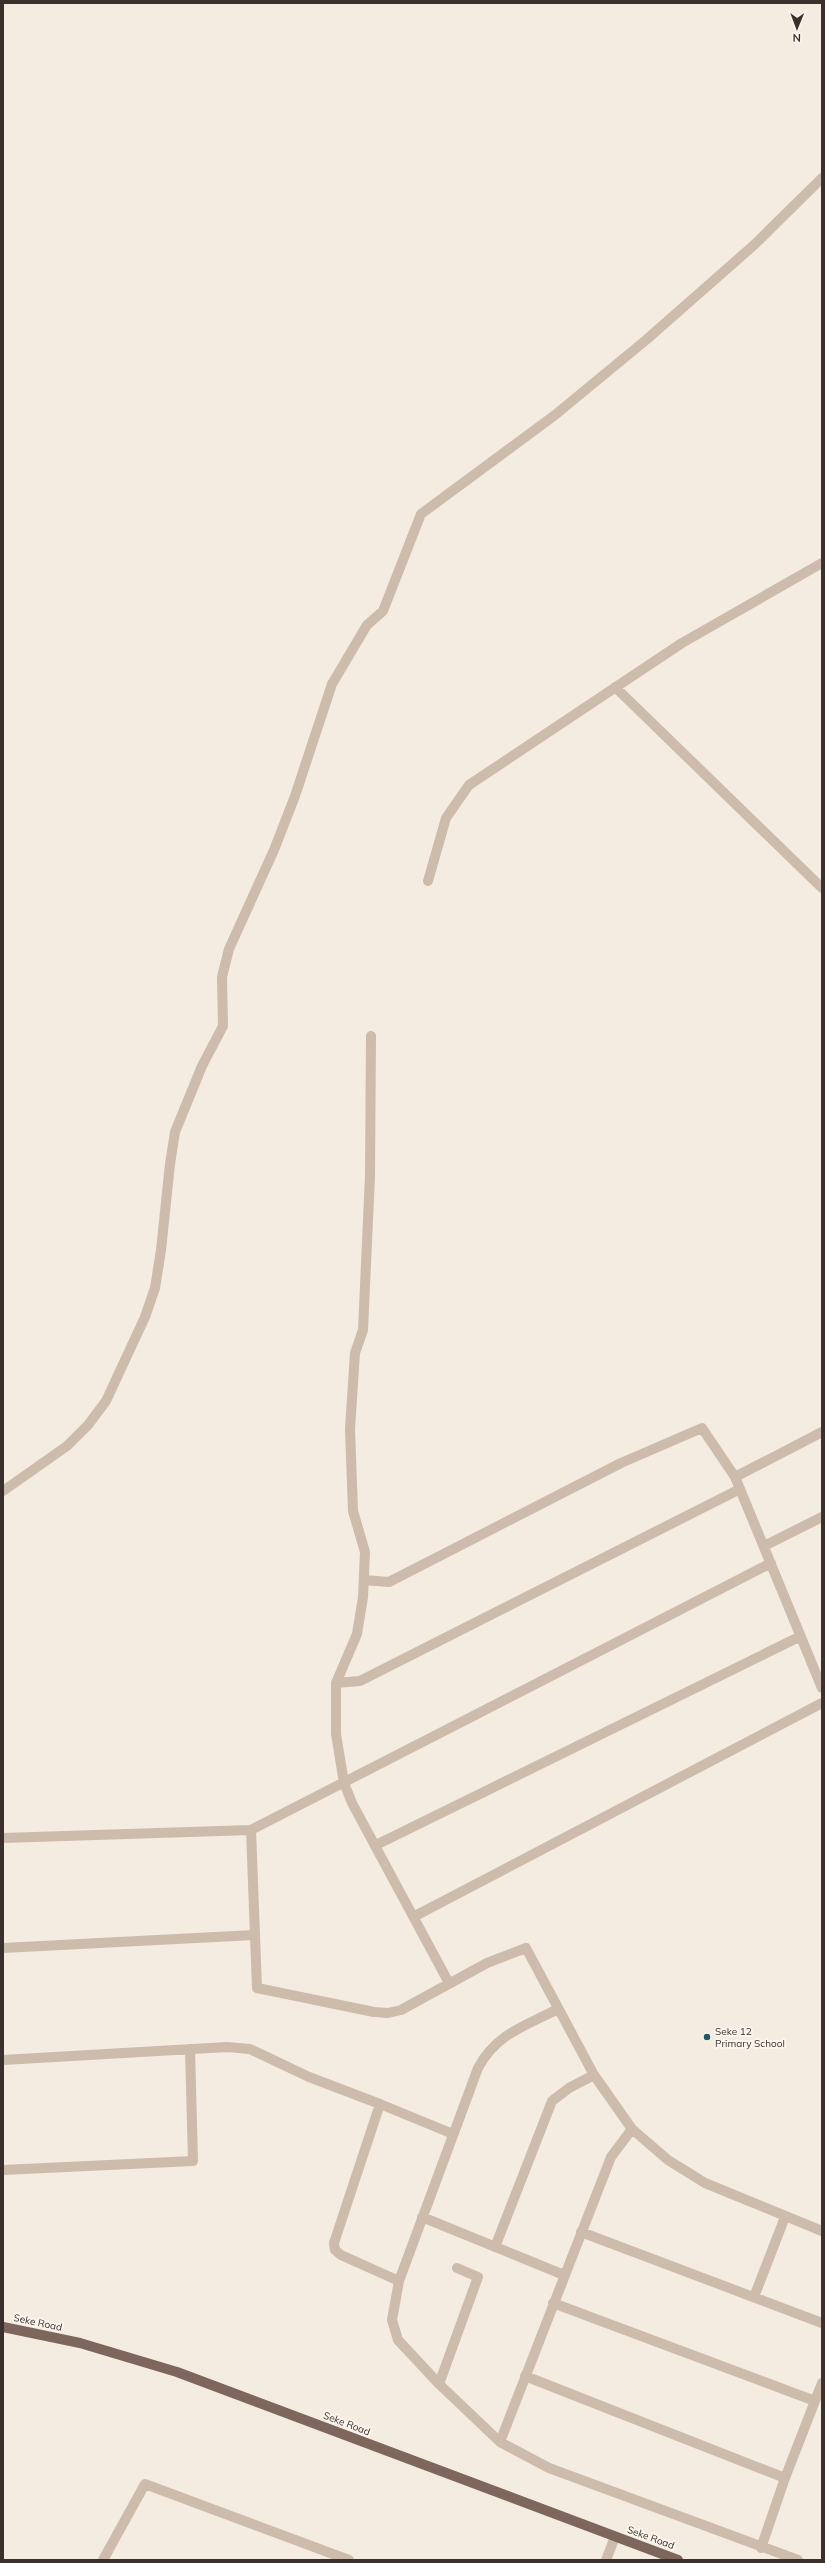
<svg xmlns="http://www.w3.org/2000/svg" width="825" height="2563" font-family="Mulish,sans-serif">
	<rect width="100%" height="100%" fill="#f4ebe1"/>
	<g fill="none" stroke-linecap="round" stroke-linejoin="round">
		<!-- street -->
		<path stroke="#cdbbac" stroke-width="10" d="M615 687 822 888
			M428 881 446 818 469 785 682 643 822 563
			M371 1036 370 1176 363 1330 355 1353 350 1429 353 1511 365 1552 363 1597 357 1634 336 1683V1734L344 1783 352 1803 449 1983
			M735 1477 822 1432
			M3 1491 67 1446 88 1425 106 1401 145 1317 155 1288 161 1250 170 1164 175 1132 202 1066 223 1026 222 977 229 949 274 850 295 796 332 684 367 625 383 611 421 514 555 415 646 340 754 245 822 178
			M764 1546 822 1517
			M771 1563 251 1830 257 1988 374 2012 388 2013 401 2010 487 1963 526 1948 594 2075 632 2129 668 2160 705 2183 822 2231
			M364 1580 389 1582 621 1463 702 1428 735 1477 822 1688
			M336 1683 360 1681 740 1489
			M3 1838 251 1830
			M376 1845 799 1637
			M415 1916 822 1703
			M3 1948 254 1935
			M558 2009C525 2026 496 2034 478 2068L399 2281 392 2320 398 2340 439 2384 500 2442 549 2468 798 2560
			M3 2060 227 2047 250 2049 309 2077 380 2104
			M3 2170 193 2161 190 2049
			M422 2217 564 2275
			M581 2232 822 2323
			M495 2247 552 2101 569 2088 594 2075
			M399 2281 341 2255 335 2250 334 2243 380 2104 453 2134
			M754 2297 785 2217
			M553 2303 815 2401
			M525 2376 785 2478
			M439 2384 478 2277 457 2268
			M500 2442 611 2157 632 2129
			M761 2548 785 2478 822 2383
			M103 2560 145 2484 349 2560
			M606 2560 615 2537"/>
		<!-- primary -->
		<path stroke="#7d675c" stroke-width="10" d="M3 2327 80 2343 177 2372 678 2560"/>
	</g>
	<!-- markers -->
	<circle fill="#1f5a5e" stroke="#fbf5ee" stroke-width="1.5" cx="707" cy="2037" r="4"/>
	<g text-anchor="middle" stroke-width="4" stroke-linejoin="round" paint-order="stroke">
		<!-- poi labels -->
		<g font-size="10" fill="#3b302b" stroke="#fbf5ee" text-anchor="start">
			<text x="715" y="2035">Seke 12<tspan x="715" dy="12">Primary School</tspan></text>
		</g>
		<!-- street labels -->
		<g font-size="10" fill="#3b302b" stroke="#fbf5ee">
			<text transform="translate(38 2322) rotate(12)" y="4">Seke Road</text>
			<text transform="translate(347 2423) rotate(21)" y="4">Seke Road</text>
			<text transform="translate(651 2537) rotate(20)" y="4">Seke Road</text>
		</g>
	</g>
	<!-- border -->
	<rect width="825" height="2563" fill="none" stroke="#3b302b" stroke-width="8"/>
	<!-- north arrow -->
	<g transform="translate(797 28) rotate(181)" stroke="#fbf5ee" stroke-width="3" paint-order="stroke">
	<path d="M0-3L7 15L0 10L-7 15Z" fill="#3b302b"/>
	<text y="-6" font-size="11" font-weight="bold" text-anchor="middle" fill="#3b302b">N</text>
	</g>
</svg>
